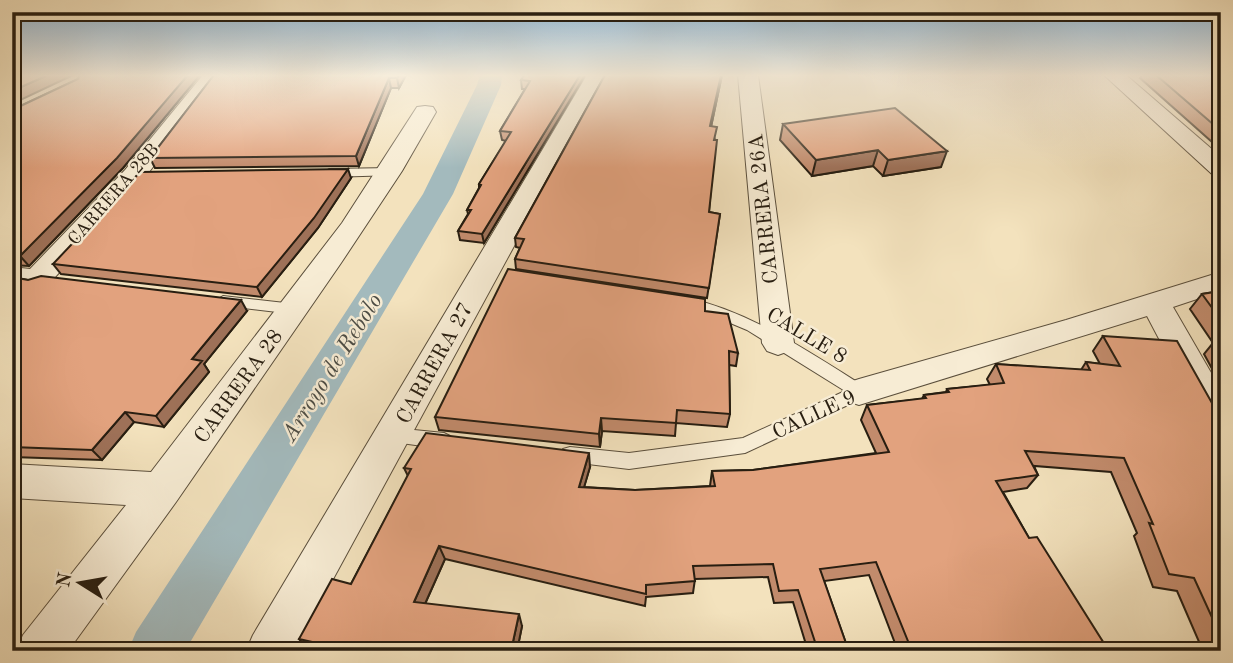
<svg xmlns="http://www.w3.org/2000/svg" width="1233" height="663" font-family="'Old Standard TT',serif">
	<rect width="100%" height="100%" fill="#f3e2bd"/>
	<filter id="stains"><feTurbulence type="fractalNoise" baseFrequency=".00286" numOctaves="4"/><feColorMatrix values="0 0 0 0 .2 0 0 0 0 .09 0 0 0 0 .02 0 0 0 .5 -.17"/></filter>
	<radialGradient id="worn" r=".72"><stop offset=".6" stop-color="#630" stop-opacity="0"/><stop offset="1" stop-color="#630" stop-opacity=".3"/></radialGradient>
	<g fill="none" stroke-linecap="round" stroke-linejoin="round">
		<!-- canal -->
		<path fill="#a3babd" fill-rule="evenodd" d="M480 75H502L501 85 453 194 185 651H128L136 632 423 194 477 85Z"/>
		<defs>
			<path id="lane" d="M392 168 398 172 396 175 329 177 323 173 329 169Z
				M223 296 294 304 302 309 294 314 218 305 215 301Z
				M684 297C752 312 807 351 865 387L868 392 865 397 745 453 629 469 563 461 561 455 563 449 570 447 629 453 743 438 845 391 747 330 704 312 679 306 676 302Z
				M394 428 444 433 450 436 453 441 450 446 444 449 394 442 388 440 385 435 388 430Z"/>
			<path id="street" d="M203 75H223L143 180 47 286 37 288 12 285V267L30 269 125 170Z
				M587 75H607L294 651H246L253 635Z
				M738 75H758L794 343 789 351 778 355 767 351 762 343Z
				M1104 75H1126L1221 157V177L1213 175Z
				M425 106 433 107 436 112 402 171 341 263 176 502 68 651H16L23 635 126 505 12 498V464L151 472 342 223 417 107Z
				M1221 272V291L1173 307 1221 390V436L1208 432 1147 316 859 405 847 401 842 392 847 383 859 379 1066 320Z"/>
		</defs>
		<!-- lane casing -->
		<use href="#lane" stroke="#5b4f3c" stroke-width="2"/>
		<!-- street casing -->
		<use href="#street" stroke="#5b4f3c" stroke-width="2"/>
		<!-- lane -->
		<use href="#lane" fill="#f7ecd4" fill-rule="evenodd"/>
		<!-- street -->
		<use href="#street" fill="#f7ecd4" fill-rule="evenodd"/>
	</g>
	<!-- wall -->
	<path fill="#c28b6c" stroke="#281e11" stroke-width="2" d="M78 75H200L123 168 29 266 12 265V110L78 79 79 76Z
		M214 75H406L399 88H391L359 166 155 168 150 158Z
		M585 75 484 243 460 240 458 231 468 214 467 210 479 188V184L506 141 502 140 500 131 525 89H522L521 80Z
		M605 75H722L711 127 715 140 709 212 720 214 707 298 516 269 515 259 520 248 516 247 515 238Z
		M1142 75H1221V150L1140 78Z
		M783 124 941 167 883 176 873 166 812 176 780 140Z
		M351 178 318 228 262 297 61 274 53 264Z
		M12 277 28 280 247 311 204 364 209 372 164 427 134 422 102 460 12 457Z
		M1221 291V385L1204 354 1213 343 1190 309 1202 294Z
		M705 311 738 353 736 366 729 365 730 414 727 427 676 423 675 436 602 431 600 447 439 430 435 417Z
		M1103 336 1221 419V651H1203L1177 591 1153 587 1134 536 1137 533 1111 472 1034 466 1038 475 1027 488 1003 492 1029 538 1107 648 1121 651H898L869 575 824 581 848 649 847 651H808L793 602 774 603 768 577 695 579 693 593 646 597 645 606 445 559 425 604 522 626 517 651H307L308 649 299 639 351 584 408 476 404 468 590 467 584 487 635 490 710 486 712 471 753 470 876 453 861 420 867 405 922 399 924 395 946 392 947 389 990 385 987 379 996 364 1081 370 1086 362 1100 364 1093 351Z"/>
	<!-- shaded-wall -->
	<path fill="#9e7158" stroke="#281e11" stroke-width="2" d="M48 75H73L12 104V91Z
		M188 75H200L123 168 29 266 20 256Z
		M399 75H406L399 88 397 78Z
		M580 75H585L484 243 482 234Z
		M721 75H722L709 136 710 126Z
		M389 78 391 88 359 166 356 156Z
		M878 150 873 166 812 176 816 160Z
		M947 151 941 167 883 176 888 160Z
		M348 169 351 178 318 228 262 297 257 287Z
		M241 300 247 311 204 364 209 372 164 427 156 416 192 359Z
		M125 412 134 422 102 460 92 450Z
		M601 418 602 431 600 447 599 434Z
		M589 453 590 467 580 501 579 487Z
		M439 546 445 559 420 615 414 602Z
		M519 614 522 626 517 651H511Z"/>
	<!-- building -->
	<path fill="#e2a27e" stroke="#281e11" stroke-width="2" d="M12 75H48L12 91Z
		M80 75H188L117 158 20 256 12 255V110L78 79Z
		M214 75H399L397 78H389L356 156 150 158Z
		M524 75H580L482 234 458 231 471 210H467L481 185 479 184 511 132 500 131 530 81 521 80Z
		M605 75H721L710 126 717 127 714 140H717L709 212 720 214 709 288 515 259 524 239 515 238Z
		M1156 75H1221V131Z
		M895 108 947 151 888 160 878 150 816 160 783 124Z
		M348 169 314 218 257 287 53 264 140 172Z
		M508 269 705 299V311L728 314 738 353 729 351 730 414 677 410 676 423 601 418 599 434 435 417Z
		M41 276 241 300 192 359 202 361 156 416 125 412 92 450 12 447V277L28 280Z
		M1221 291V320L1202 294Z
		M1103 336 1177 341 1221 419V637L1194 578 1169 574 1149 523 1153 524 1124 458 1025 451 1038 475 996 481 1029 538 1037 537 1107 648 1121 651H912L876 562 820 569 848 649 818 651 798 590 779 591 773 564 693 566 695 581 646 585V594L439 546 414 602 519 614 511 651H307L312 642 299 639 332 579 351 584 411 469 404 468 426 433 589 453 579 487 635 490 715 486 712 471 753 470 889 452 867 405 926 398 924 395 949 392 947 389 1004 383 996 364 1090 370 1086 362 1120 366Z"/>
	<!-- sky -->
	<linearGradient id="sky" x2="0" y2="1"><stop stop-color="#8cb6d7"/><stop offset="0.45" stop-color="#faf2e1"/><stop offset="1" stop-color="#faf2e1" stop-opacity="0"/></linearGradient>
	<rect width="1233" height="168" fill="url(#sky)"/>
	<g text-anchor="middle" stroke-width="5" stroke-linejoin="round" paint-order="stroke">
		<!-- far-street labels -->
		<g font-size="18" fill="#281e11" stroke="#f7ecd4">
			<text transform="translate(113 194) rotate(-49)" y="6">CARRERA 28B</text>
		</g>
		<!-- street labels -->
		<g font-size="21" fill="#281e11" stroke="#f7ecd4">
			<text transform="translate(763 209) rotate(-96)" y="7">CARRERA 26A</text>
			<text transform="translate(807 335) rotate(31)" y="7">CALLE 8</text>
			<text transform="translate(434 363) rotate(-61)" y="7">CARRERA 27</text>
			<text transform="translate(238 386) rotate(-54)" y="7">CARRERA 28</text>
			<text transform="translate(814 414) rotate(-25)" y="7">CALLE 9</text>
		</g>
		<!-- water labels -->
		<g font-size="23" font-style="italic" fill="#4d4d45" stroke="#f7ecd4">
			<text transform="translate(331 367) rotate(-58)" y="8">Arroyo de Rebolo</text>
		</g>
	</g>
	<!-- margin -->
	<rect width="1233" height="663" fill="none" stroke="#f3e2bd" stroke-width="42"/>
	<rect x="14" y="14" width="1205" height="635" fill="none" stroke="#281e11" stroke-width="3.5"/>
	<rect x="21" y="21" width="1191" height="621" fill="none" stroke="#281e11" stroke-width="2"/>
	<!-- north arrow -->
	<g transform="translate(80 583) rotate(281)" stroke="#f7ecd4" stroke-width="5" paint-order="stroke">
	<path d="M0-5L12 26L0 18L-12 26Z" fill="#281e11"/>
	<text y="-10" font-size="19" font-weight="bold" text-anchor="middle" fill="#281e11">N</text>
	</g>
	<rect width="100%" height="100%" filter="url(#stains)"/>
	<rect width="100%" height="100%" fill="url(#worn)"/>
</svg>
